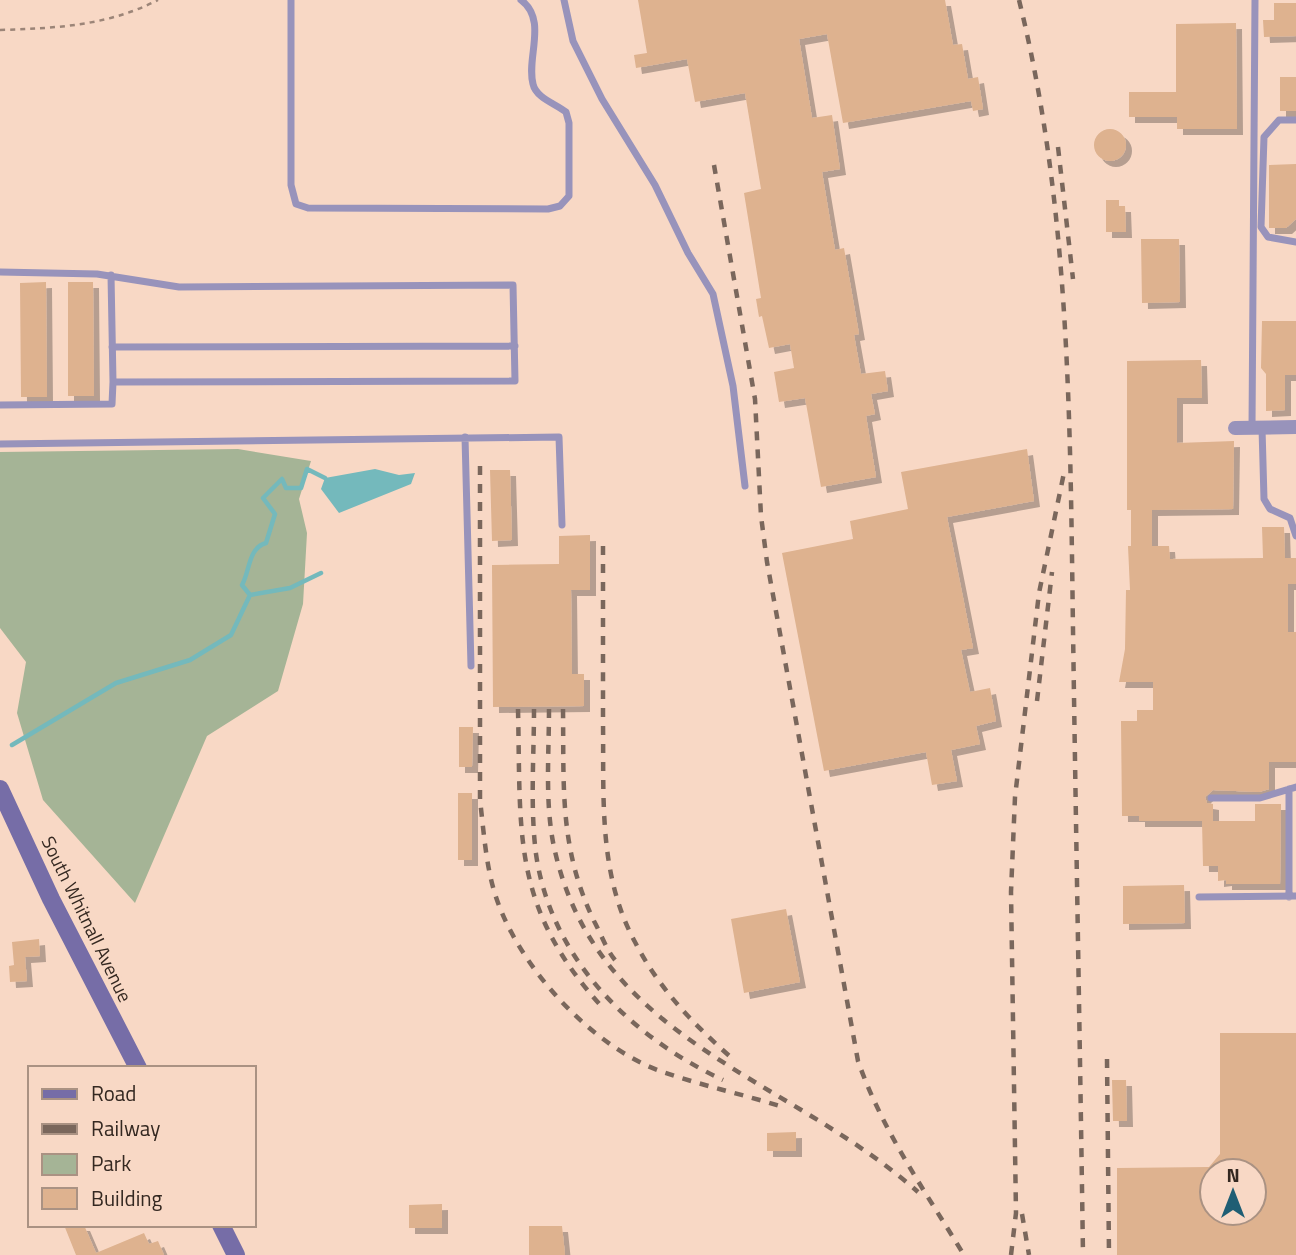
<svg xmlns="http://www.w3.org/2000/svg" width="1296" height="1255" font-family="'Titillium Web',sans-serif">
	<defs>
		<filter id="shadow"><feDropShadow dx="6" dy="6" stdDeviation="0" flood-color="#0004"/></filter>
	</defs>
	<rect width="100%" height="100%" fill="#f8d8c5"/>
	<!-- green -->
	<path fill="#a5b496" d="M238 449 311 461 299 499 307 533 303 604 278 691 207 736 135 903 43 800 17 713 26 662 0 628V452Z"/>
	<!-- water -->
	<path fill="#74b9bc" d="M375 469 399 475 415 473 411 484 339 513 321 489 325 478Z"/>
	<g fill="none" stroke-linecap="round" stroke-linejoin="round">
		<!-- stream -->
		<path stroke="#74b9bc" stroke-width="4.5" d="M250 595 242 585C250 571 248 548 266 543L275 514 263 498 282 479 286 488H301L307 469 325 478
			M250 595 290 588 321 573
			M12 745 116 683 190 660 231 635 250 595"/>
	</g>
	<!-- building -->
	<path fill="#deb28f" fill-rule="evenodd" filter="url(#shadow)" d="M638 0H945L953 45 962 44 968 79 978 77 983 109 973 111 971 101 843 123 827 34 799 39 812 118 832 115 840 169 822 172 835 250 844 248 859 334 854 335 861 374 885 371 888 391 871 394 875 414 866 416 876 477 821 487 805 398 779 402 774 372 794 368 790 344 769 348 762 316 759 317 756 299 761 298 744 193 761 189 745 93 695 102 687 59 636 68 634 55 647 53Z
		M1274 3H1296V36L1264 37 1263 20H1274Z
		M1236 23 1237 129H1177V117H1129V92H1176V24Z
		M1280 77H1296V111H1280Z
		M1094 145a16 16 0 1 1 32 0a16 16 0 1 1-32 0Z
		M1296 164V219L1286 228H1269V165Z
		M1106 200H1119V206H1125L1126 232H1106Z
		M1141 239H1179L1180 302 1142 303Z
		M46 282 47 397H21L20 283Z
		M68 282H93L94 396H68Z
		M1262 321H1296V375H1285V410L1266 411V374L1261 368Z
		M1201 360 1202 398H1177V443L1234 441 1233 509 1152 510V546H1169L1170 559 1263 558 1262 527H1284L1285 558H1296V584H1288V632H1296V762H1269V789L1259 792 1213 790 1205 797 1207 803 1213 804V821H1255V804H1281L1280 884H1226V880L1218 881V866H1203L1202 821H1139V816H1122L1121 721H1137V710H1153V682H1119L1125 649 1126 590H1130L1128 546H1131V510H1127V361Z
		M1027 449 1034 501 947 517 973 648 961 650 970 692 990 688 996 721 976 726 980 744 951 750 957 781 932 785 926 752 824 771 782 553 853 539 850 521 908 509 901 472Z
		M490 470H510L512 540 492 541Z
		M590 535V590H571L572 674H584V706L493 707 492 565 559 564V536Z
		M459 727H473L472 767H459Z
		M458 793H472V860H458Z
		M1184 885 1185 923 1123 924V886Z
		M786 909 800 982 744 993 731 919Z
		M39 939 40 956 25 957 27 981 10 982 9 966 14 965 12 942Z
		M1220 1033H1296V1255H1117V1168L1209 1167 1220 1154ZM1212 1171H1254V1213H1212Z
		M1112 1080H1126L1127 1121H1113Z
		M796 1132V1151H767V1133Z
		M442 1204V1228H409V1205Z
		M64 1225H84L96 1253 144 1233 149 1244 158 1241 164 1255H76Z
		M529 1226H562L565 1255H529Z"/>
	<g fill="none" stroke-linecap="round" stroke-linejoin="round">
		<!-- path -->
		<path stroke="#9c8578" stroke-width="2.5" stroke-dasharray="5 5" stroke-linecap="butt" d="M0 30C57 28 107 26 158 0"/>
		<!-- lane -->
		<path stroke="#9893bb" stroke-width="7" d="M291 0V185L296 204 308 208 548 209 560 206 569 196V123L566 112C556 104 536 98 533 84 526 58 548 20 521 0
			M564 0 573 41 602 99 655 185 688 253 713 294 733 386 745 486
			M1296 120H1279L1264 137 1261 227 1268 237 1296 242
			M0 272 97 274 179 287 513 285 515 381 113 382 112 404 0 405
			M111 275 113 382
			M112 347 515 346
			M1252 428 1255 0
			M1262 428 1264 499 1270 509 1290 518 1296 536
			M465 437 471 666
			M0 444 559 437 562 525
			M1289 789V897
			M1211 798H1260L1296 787
			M1199 897 1296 896"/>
		<!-- street -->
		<path stroke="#9893bb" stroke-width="14" d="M1235 428 1296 427"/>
		<!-- secondary -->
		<path stroke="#766da7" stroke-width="18" d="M0 789 51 899 138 1068
			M221 1225 236 1255"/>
		<!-- rail -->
		<path stroke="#7a675c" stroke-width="4.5" stroke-dasharray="9 9" stroke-linecap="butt" d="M1019 0C1070 206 1070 418 1073 629 1076 837 1080 1046 1083 1255
			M1058 147 1073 279
			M714 165 755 399 761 516 767 562 858 1061C883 1132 925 1191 964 1255
			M480 466V800C484 833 486 869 497 900 521 969 593 1048 663 1072 703 1086 746 1095 786 1108
			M603 546C603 605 603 664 603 722 604 797 598 874 635 942 659 989 695 1026 734 1060
			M1037 701 1052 572
			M518 709C521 836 511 907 603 1008
			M534 709C534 757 530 807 536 854 551 959 631 1037 723 1080
			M549 709C549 753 545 799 553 842 592 1040 786 1075 918 1192
			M563 709C564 787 559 848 594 921 601 934 606 949 615 960
			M1107 1059 1109 1255
			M1022 1214 1029 1255
			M1011 1255 1016 1213 1011 892 1015 797 1039 593 1065 468"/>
	</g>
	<g text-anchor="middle" stroke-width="5" stroke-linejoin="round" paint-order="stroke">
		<!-- street labels -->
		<g font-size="19" fill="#342821" stroke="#f8d8c5">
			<text transform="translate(87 919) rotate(64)" y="7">South Whitnall Avenue</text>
		</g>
	</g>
	<!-- legend -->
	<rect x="28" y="1066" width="228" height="161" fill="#f8d8c5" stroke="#aa9283" stroke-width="2"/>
	<rect x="42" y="1089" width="35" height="10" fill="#766da7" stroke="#aa9283" stroke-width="2"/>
	<text x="91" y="1101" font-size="21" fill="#342821">Road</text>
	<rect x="42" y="1124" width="35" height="10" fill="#7a675c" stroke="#aa9283" stroke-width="2"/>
	<text x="91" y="1136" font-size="21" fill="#342821">Railway</text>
	<rect x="42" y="1154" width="35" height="21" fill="#a5b496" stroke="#aa9283" stroke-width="2"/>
	<text x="91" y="1171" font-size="21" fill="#342821">Park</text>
	<rect x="42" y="1188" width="35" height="21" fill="#deb28f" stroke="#aa9283" stroke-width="2"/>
	<text x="91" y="1206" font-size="21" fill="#342821">Building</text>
	<!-- north arrow -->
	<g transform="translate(1233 1192)"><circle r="33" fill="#f8d8c5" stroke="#aa9283" stroke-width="2"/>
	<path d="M0-5L12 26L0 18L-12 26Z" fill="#1f5e74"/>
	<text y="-10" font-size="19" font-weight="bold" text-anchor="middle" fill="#342821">N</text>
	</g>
</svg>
